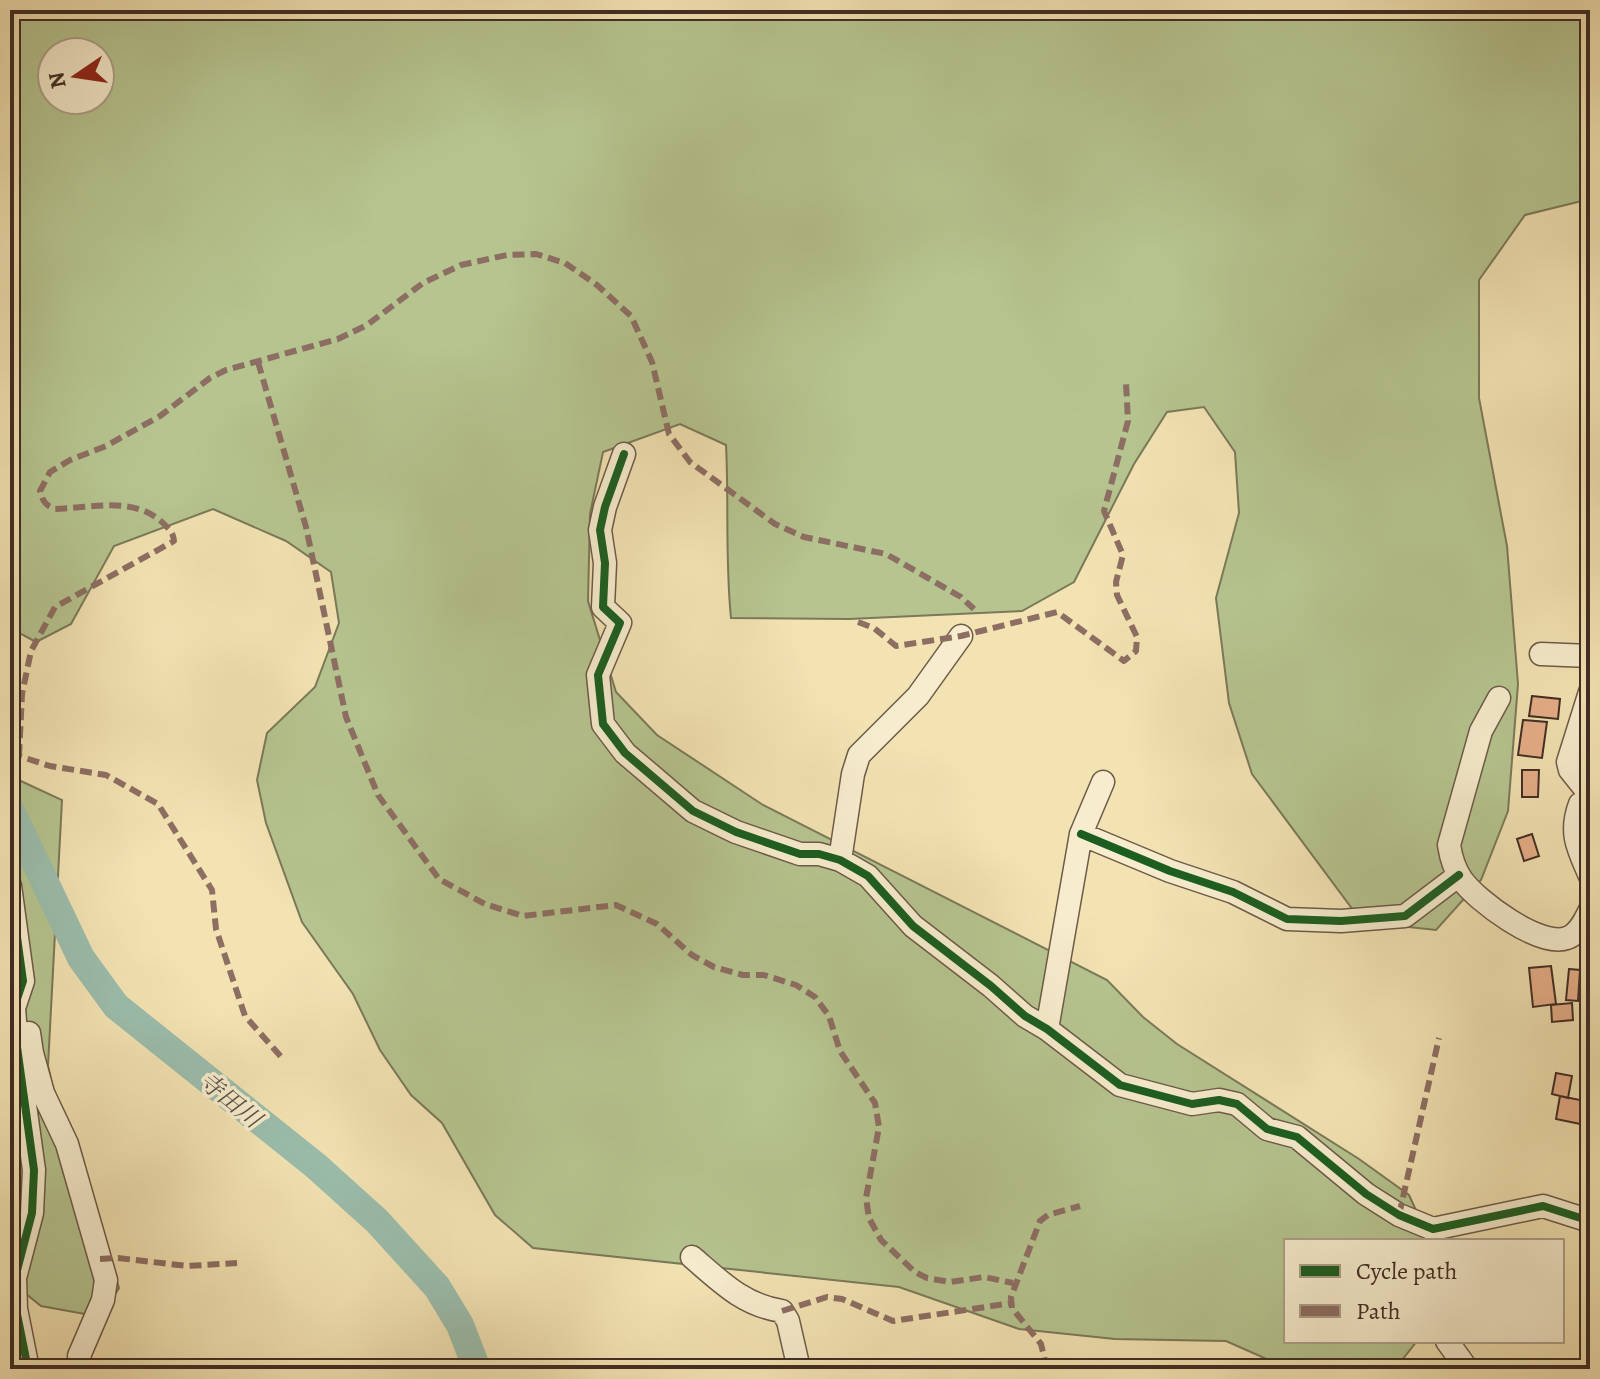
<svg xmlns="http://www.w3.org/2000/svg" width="1600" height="1379" font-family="Alegreya,'Noto Serif JP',serif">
	<rect width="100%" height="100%" fill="#f3e3b3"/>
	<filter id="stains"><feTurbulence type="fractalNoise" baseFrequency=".0025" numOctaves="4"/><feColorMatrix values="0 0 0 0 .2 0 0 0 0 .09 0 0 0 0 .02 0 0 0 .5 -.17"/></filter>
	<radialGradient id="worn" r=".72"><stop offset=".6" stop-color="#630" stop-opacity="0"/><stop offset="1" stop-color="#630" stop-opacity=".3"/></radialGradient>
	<!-- green -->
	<path fill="#b6c590" stroke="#7b795a" stroke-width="2" fill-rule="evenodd" d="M10 10H1590V199L1525 215 1479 280V398L1507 546 1518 684 1508 811 1481 880 1436 930 1362 922 1252 774 1229 703 1216 598 1239 513 1235 452 1204 407 1167 412 1134 464 1074 582 1022 611 849 619 731 618C725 559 729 504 726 445L680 424 603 452 590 514 588 601 616 692 657 735 763 805 1107 980 1143 1017 1177 1044 1359 1159 1409 1195 1430 1241H1286V1341H1417L1395 1369H1289L1226 1341 1115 1339 1019 1329 899 1287 533 1248 495 1215 442 1123 411 1095 380 1050 353 994 302 922 266 823 257 780 267 733 315 687 339 623 331 572 286 541 213 509 114 546 71 624 36 642 10 628ZM52 52H100V100H52Z
		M10 776 62 800 48 1066 63 1132 99 1219 119 1288 101 1317 41 1306 10 1281Z"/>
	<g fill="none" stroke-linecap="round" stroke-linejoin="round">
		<!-- river -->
		<path stroke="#9bbead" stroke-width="28" d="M10 809 81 958 116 1006 316 1166 377 1221 437 1287 460 1325 477 1369"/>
	</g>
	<!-- building -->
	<path fill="#e7af89" stroke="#402d25" stroke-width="2" d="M1532 696 1560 699 1558 719 1529 716Z
		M1523 720 1547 722 1542 758 1518 755Z
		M1585 731 1590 732V763L1577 760Z
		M1522 770H1539L1538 797H1522Z
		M1532 834 1539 856 1524 861 1517 839Z
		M1551 966 1556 1004 1533 1007 1529 968Z
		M1569 969 1580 970 1578 1001 1566 1000Z
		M1572 1003 1573 1020 1552 1022 1551 1005Z
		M1556 1073 1572 1076 1568 1098 1552 1094Z
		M1560 1096 1590 1102V1126L1556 1119Z"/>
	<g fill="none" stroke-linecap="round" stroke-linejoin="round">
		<defs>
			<path id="minor" d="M624 454 605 507 600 530 605 563 603 607 620 623 598 675 603 724 625 753 693 811 736 832 800 854H819L840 860 868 876 913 926 991 986 1025 1016 1047 1029 1120 1085 1192 1104 1219 1100 1237 1104 1267 1129 1297 1137 1366 1194 1399 1215 1433 1229 1543 1206 1590 1221
				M1541 654 1590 656
				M1590 692 1568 762 1570 770 1590 795
				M1499 698 1481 731 1449 845C1451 858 1454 869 1462 880 1477 901 1540 948 1567 938 1579 934 1585 920 1590 910
				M1590 800 1580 804C1569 833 1578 849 1590 876
				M1081 834 1170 871 1233 892 1287 919 1341 921 1405 916 1459 875
				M840 860 853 774 859 755 918 696 961 636
				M10 886 23 981 14 1008 17 1047 34 1170 32 1213 15 1278 16 1309 28 1369
				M1047 1029 1081 834 1103 782
				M29 1033 32 1053 43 1093 67 1144 106 1280 103 1300 79 1356 82 1369
				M692 1257C721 1282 743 1305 782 1311L788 1321 799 1369
				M1447 1341 1467 1369"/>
		</defs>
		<!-- minor casing -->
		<use href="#minor" stroke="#6d5a48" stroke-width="25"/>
		<!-- minor -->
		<use href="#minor" stroke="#f7edce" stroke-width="22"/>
		<!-- quiet -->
		<path stroke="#8d6e63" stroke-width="6" stroke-dasharray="12 6" stroke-linecap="butt" d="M258 362 306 527 346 717 378 795 439 879 485 904 523 916 616 905 657 924 692 955 714 967 743 975H764L796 985 815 997 829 1016 840 1051 875 1103 879 1127 866 1198 869 1218 881 1240 915 1272 927 1278 950 1282 984 1277 1013 1283
			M858 622 874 628 896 646 961 636 1057 612 1124 661 1136 651 1137 637 1117 595 1116 582 1123 555 1104 511 1128 421 1126 383
			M19 756 22 694 31 651 55 607 174 541C173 533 171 531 165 525 136 495 93 508 55 509 45 505 43 502 40 491L50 472 70 460 106 446 160 416 210 378 226 370 338 339 367 325 423 283 461 265 507 255 536 254 565 263 597 285 631 316 652 362 669 434 690 462 775 524 804 537 886 554 961 597 974 609
			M10 757 19 756 50 766 106 775 158 804 212 890 216 929 245 1016 284 1060
			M1399 1215 1439 1038
			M100 1259 118 1258 187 1266 237 1263
			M782 1311 827 1297 842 1299 893 1321 1012 1303
			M1047 1369 1041 1344 1012 1308 1011 1297 1040 1221 1048 1215 1080 1206"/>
		<defs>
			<path id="cycleway" d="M624 454 605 507 600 530 605 563 603 607 620 623 598 675 603 724 625 753 693 811 736 832 800 854H819L840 860 868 876 913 926 991 986 1025 1016 1047 1029 1120 1085 1192 1104 1219 1100 1237 1104 1267 1129 1297 1137 1366 1194 1399 1215 1433 1229 1543 1206 1590 1221
				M1081 834 1170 871 1233 892 1287 919 1341 921 1405 916 1459 875
				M10 886 23 981 14 1008 17 1047 34 1170 32 1213 15 1278 16 1309 28 1369"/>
		</defs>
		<!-- cycleway casing -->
		<use href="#cycleway" stroke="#f7edce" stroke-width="13"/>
		<!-- cycleway -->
		<use href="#cycleway" stroke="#1b5e20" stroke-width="8"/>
	</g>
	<g text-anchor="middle" stroke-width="7" stroke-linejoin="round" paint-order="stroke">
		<!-- water labels -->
		<g font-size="24" font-style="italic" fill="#575147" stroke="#f7edce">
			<text transform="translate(230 1100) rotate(39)" y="8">寺田川</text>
		</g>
	</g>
	<!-- margin -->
	<rect width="1600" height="1379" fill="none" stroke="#f3e3b3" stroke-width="40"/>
	<rect x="12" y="12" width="1576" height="1355" fill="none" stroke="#402d25" stroke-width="4"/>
	<rect x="20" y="20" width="1560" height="1339" fill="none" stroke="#402d25" stroke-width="2"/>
	<!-- legend -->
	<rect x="1284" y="1239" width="280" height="104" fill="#f7edce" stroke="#aea08a" stroke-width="2"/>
	<rect x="1300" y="1265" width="40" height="12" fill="#1b5e20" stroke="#aea08a" stroke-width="2"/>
	<text x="1356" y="1279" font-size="24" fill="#402d25">Cycle path</text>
	<rect x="1300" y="1305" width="40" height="12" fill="#8d6e63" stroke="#aea08a" stroke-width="2"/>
	<text x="1356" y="1319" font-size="24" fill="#402d25">Path</text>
	<!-- north arrow -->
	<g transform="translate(76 76) rotate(257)"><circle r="38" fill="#f7edce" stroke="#aea08a" stroke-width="2"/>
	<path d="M0-6L14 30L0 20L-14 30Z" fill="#8f2418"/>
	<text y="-12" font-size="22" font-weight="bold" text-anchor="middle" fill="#402d25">N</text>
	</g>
	<rect width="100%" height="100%" filter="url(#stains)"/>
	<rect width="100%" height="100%" fill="url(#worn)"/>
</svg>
